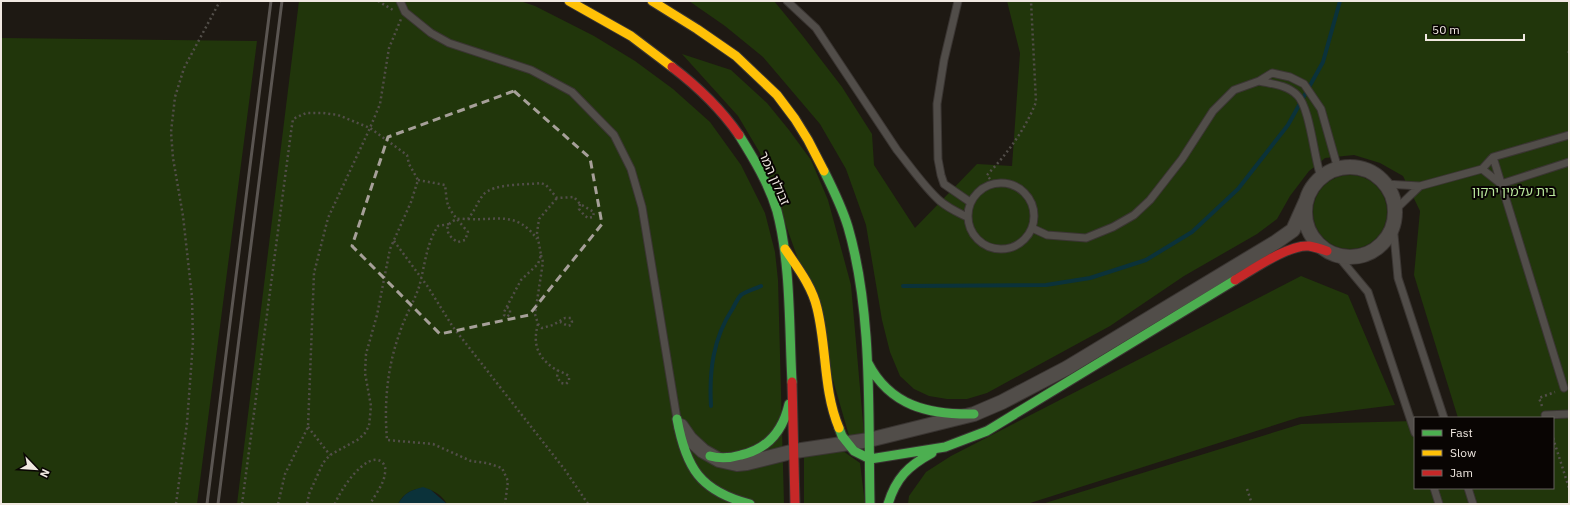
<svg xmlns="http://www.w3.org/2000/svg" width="1570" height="505" font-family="'IBM Plex Sans','Noto Sans Hebrew',sans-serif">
	<rect width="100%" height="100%" fill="#1e1913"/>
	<!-- green -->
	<path fill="#21360b" d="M299 1H520L535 6 594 36 635 61 673 89 710 122 741 165 765 213 775 252 778 280 784 504H447C435 484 409 483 398 504H237Z
		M689 1H774L802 35 842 87 872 134 874 165 915 228 977 164 1012 166 1020 53 1007 1H1569V504H1042L1301 424 1415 421V488H1553V418H1458L1414 275 1420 211 1403 176 1380 163 1354 155 1325 158 1317 165 1309 171 1290 196 1277 219 1257 234 1184 276 1110 326 987 393 967 399H947L929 396 914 389 900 376 890 352 882 320 866 225 846 169 820 124 763 57 725 26Z
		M1 38 257 41 197 504H1Z
		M682 54 731 70 767 103 789 130 811 160 828 200 851 285 864 434 850 439 798 259 760 153 738 116Z
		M1313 212a37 37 0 1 1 74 0a37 37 0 1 1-74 0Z
		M1301 276 1348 295 1395 405 1300 417 1027 504H908L909 496 926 472 951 456Z
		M843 451 860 463 865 504H804V457Z"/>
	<!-- water -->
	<path fill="#0b323a" d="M423 487 431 490 447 504H398C404 493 411 490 423 487Z"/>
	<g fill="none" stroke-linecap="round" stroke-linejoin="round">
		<!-- stream -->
		<path stroke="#0b323a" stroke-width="4" d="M903 286 1046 285 1090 278 1146 260 1192 232 1238 189 1288 125 1323 62 1340 1
			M711 406C709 371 713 338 733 308 735 304 738 298 741 295 747 291 755 289 761 286"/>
		<defs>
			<path id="lane" d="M400 1 405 12 431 33 449 43 531 70 572 92 614 135 631 169 642 207 677 419
				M787 1 816 28 897 150C910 166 925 188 940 201 948 208 957 212 967 217
				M958 1 944 60 937 104 938 159 941 175 944 184 970 202
				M1259 81C1272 84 1287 85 1297 95 1310 107 1314 158 1321 177
				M1493 157 1564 388
				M1482 169 1501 184 1569 162
				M968 216a33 33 0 1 1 66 0a33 33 0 1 1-66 0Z
				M1385 184 1420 186 1395 210
				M1420 186 1482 169 1493 157 1569 135
				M1393 224 1398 278 1444 418
				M1032 228 1047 235 1086 238 1113 227 1134 215 1150 200 1182 159 1213 111 1234 90 1259 81 1272 73 1290 77 1304 84 1321 109 1338 169
				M1338 256 1368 292 1415 433
				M1545 415 1569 414
				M1434 488 1439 504
				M1468 488 1473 504"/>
			<path id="street" d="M1305 212a45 45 0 1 1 90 0a45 45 0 1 1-90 0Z
				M681 426 690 439 703 451 719 460 737 464 747 463 795 451 869 440 974 414 1002 402 1067 368 1276 242 1293 230 1306 201"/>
			<path id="fast" d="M739 135C754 159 769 184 777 211 791 264 789 328 792 382
				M824 171C833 189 842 207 848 227 873 313 868 414 870 504
				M868 363C890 406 929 415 974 414
				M677 419C686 468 700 491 750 504
				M839 428 842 436 854 451 870 459 945 447 987 431 1235 280
				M710 456C720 459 731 458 741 455 768 449 783 430 789 404
				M888 504C896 478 908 466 932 453"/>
			<path id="slow" d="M569 1 631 36 672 67
				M652 1 697 29 736 56 777 95 795 119 808 140 824 171
				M785 249C797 267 812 286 817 308 827 348 823 390 839 428"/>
			<path id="jam" d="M672 67C697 86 721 109 739 135
				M1235 280C1252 270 1289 244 1309 246 1315 247 1321 249 1327 251
				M792 382 795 504"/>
		</defs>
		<!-- lane casing -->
		<use href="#lane" stroke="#3a3532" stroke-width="9"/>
		<!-- street casing -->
		<use href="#street" stroke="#3a3532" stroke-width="16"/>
		<!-- fast casing -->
		<use href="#fast" stroke="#3a3532" stroke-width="11"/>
		<!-- slow casing -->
		<use href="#slow" stroke="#3a3532" stroke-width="11"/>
		<!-- jam casing -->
		<use href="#jam" stroke="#3a3532" stroke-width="11"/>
		<!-- path -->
		<path stroke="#524e49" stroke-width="2.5" stroke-dasharray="2 3" stroke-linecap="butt" d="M378 1 393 10
			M1568 53 1569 52
			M418 180 445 185C446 191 446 199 448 205 451 213 462 225 468 232L465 240 458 242C449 238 441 226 455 220 458 218 464 219 468 219 474 212 477 203 483 195 493 183 526 185 541 183L546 185 557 198 574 197 580 204 594 212 593 217 588 218 584 215 579 209 580 204
			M993 183 987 175C1007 154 1025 130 1036 102L1031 1
			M468 219C497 221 516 210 537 239
			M449 224 438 226C426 244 425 266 419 287 414 302 405 316 400 332 387 367 384 404 387 440L433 444 471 461 487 463 502 468 508 481 505 504
			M394 241 428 287 453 327 565 470 588 504
			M541 255 543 262 535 314 538 324 542 328 553 325 565 318H571L572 322 571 325 568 326 560 322
			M507 307 510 309V314L507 317 504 315V312L521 280 538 264 541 255 537 233 539 219 557 198
			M538 324C533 342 536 355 552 367 557 371 563 372 569 376V381L566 384 561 383 557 377 558 370
			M1542 406 1539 398 1555 392
			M308 427 330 455
			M1553 438 1569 488
			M1247 489 1252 504
			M176 504 187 423 193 342 192 297 183 216 173 158 171 132 175 97 184 68 220 1
			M242 504 291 132 293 119 306 113H323L338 115 370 128 407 155 409 164 418 180 411 202 390 249 377 315 366 354 365 373 371 406 369 426 365 433 359 439 330 455 323 463 309 494 307 504
			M278 504 285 474 308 427 314 273 328 218 370 128 380 104 389 48 401 19
			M335 504C339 492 366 450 382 462 385 465 386 469 385 473 384 484 375 495 370 504"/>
		<!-- lane -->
		<use href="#lane" stroke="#514d49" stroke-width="7"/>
		<!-- street -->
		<use href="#street" stroke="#514d49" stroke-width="14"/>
		<!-- fast -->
		<use href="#fast" stroke="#4caf50" stroke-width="9"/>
		<!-- slow -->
		<use href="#slow" stroke="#ffc107" stroke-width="9"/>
		<!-- jam -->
		<use href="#jam" stroke="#c62828" stroke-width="9"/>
		<!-- rail -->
		<path stroke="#5a5551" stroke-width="3" d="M207 504 271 1
			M218 504 282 1"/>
	</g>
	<!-- marked area -->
	<path fill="none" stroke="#a6a099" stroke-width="3" stroke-dasharray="8 5" stroke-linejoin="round" d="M514 91 590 158 602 224 529 315 440 334 352 246 388 137Z"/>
	<g text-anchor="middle" stroke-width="4" stroke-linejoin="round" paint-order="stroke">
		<!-- street labels -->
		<g font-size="13" fill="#f0e8e1" stroke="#090503">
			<text transform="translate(775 178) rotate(66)" y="5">זבולון המר</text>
		</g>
		<!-- park labels -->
		<g font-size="13" fill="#b9e79b" stroke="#090503">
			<text x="1514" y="196">בית עלמין ירקון</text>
		</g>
	</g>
	<!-- border -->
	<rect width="1570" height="505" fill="none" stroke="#f0e8e1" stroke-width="4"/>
	<!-- legend -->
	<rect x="1414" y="417" width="140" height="72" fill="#090503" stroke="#65605c"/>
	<rect x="1422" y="430" width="20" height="6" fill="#4caf50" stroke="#65605c"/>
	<text x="1450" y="437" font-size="12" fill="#f0e8e1">Fast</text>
	<rect x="1422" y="450" width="20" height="6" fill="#ffc107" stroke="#65605c"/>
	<text x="1450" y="457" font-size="12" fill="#f0e8e1">Slow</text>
	<rect x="1422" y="470" width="20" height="6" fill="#c62828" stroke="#65605c"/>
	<text x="1450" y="477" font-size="12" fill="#f0e8e1">Jam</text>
	<!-- north arrow -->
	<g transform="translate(36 469) rotate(115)" stroke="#090503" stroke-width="3" paint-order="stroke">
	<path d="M0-3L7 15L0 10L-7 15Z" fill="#f0e8e1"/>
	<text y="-6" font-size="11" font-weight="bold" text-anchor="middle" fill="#f0e8e1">N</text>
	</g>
	<!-- scale -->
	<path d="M1426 34v6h98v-6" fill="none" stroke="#f0e8e1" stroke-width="2"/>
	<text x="1432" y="34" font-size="12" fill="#f0e8e1" stroke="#090503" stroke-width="3" paint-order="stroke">50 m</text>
</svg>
